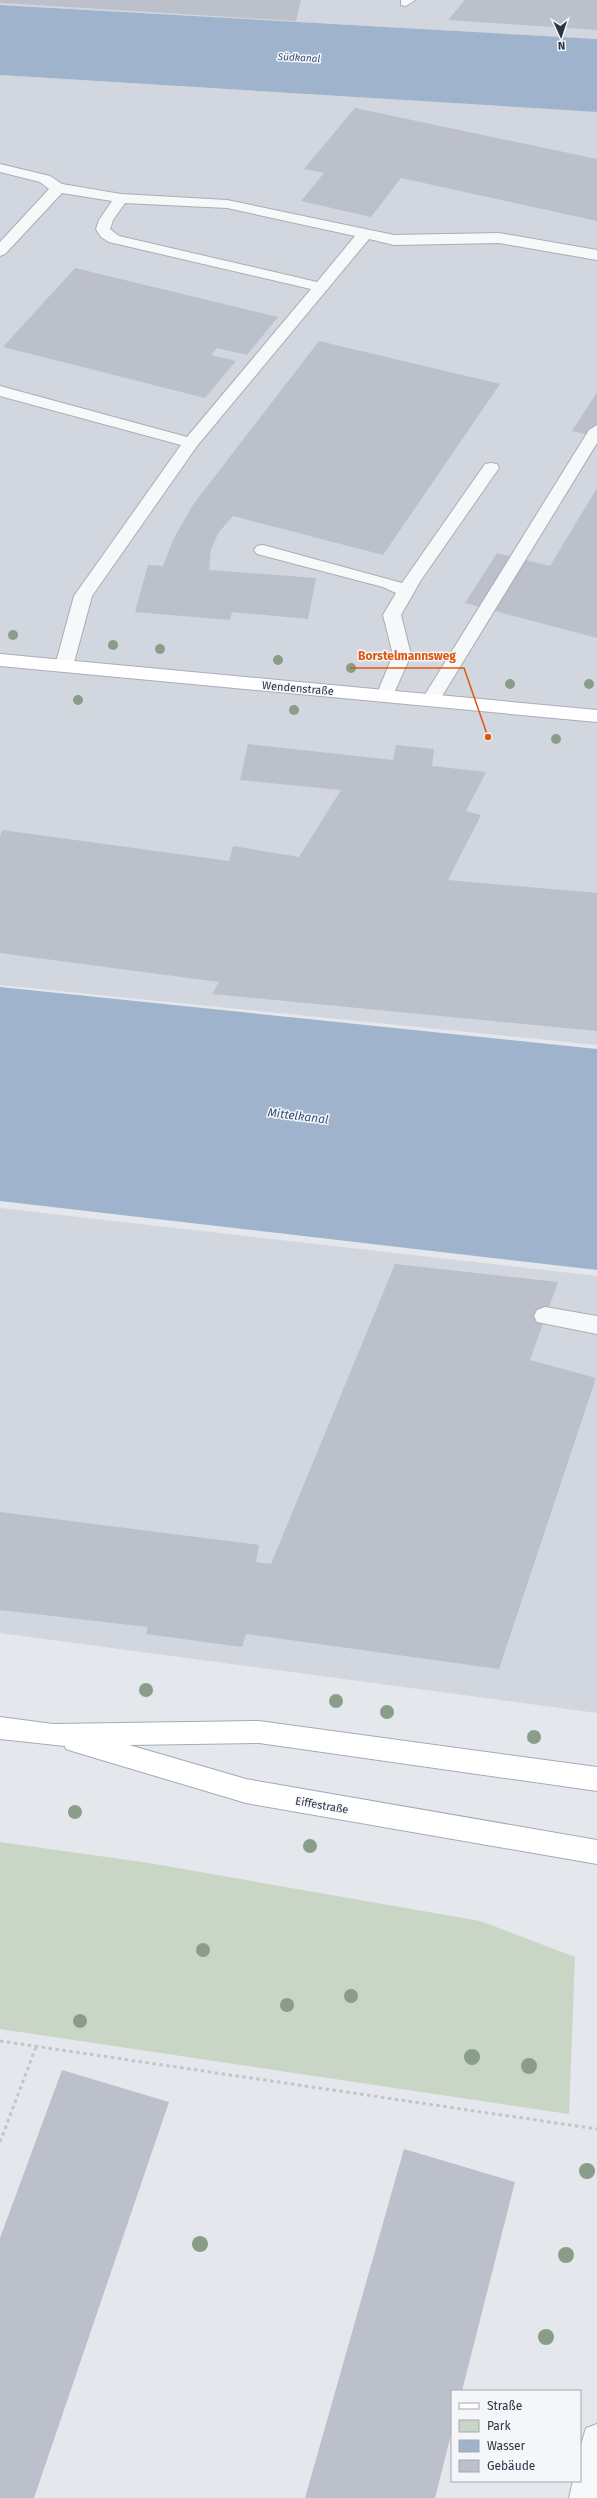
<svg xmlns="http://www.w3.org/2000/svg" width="597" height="2498" font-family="'Fira Sans',sans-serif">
	<rect width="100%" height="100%" fill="#e4e7ec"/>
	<!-- built -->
	<path fill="#d2d6de" d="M0 0H597V39L0 5Z
		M0 75 597 112V1045L0 985Z
		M0 1208 597 1276V1713L0 1633Z"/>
	<!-- green -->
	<path fill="#c9d6c5" d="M0 1842 149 1863 480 1921 575 1957 569 2114 0 2029Z"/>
	<!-- water -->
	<path fill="#9fb4cc" d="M0 5 597 39V112L0 75Z
		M0 987 597 1049V1270L0 1201Z"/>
	<!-- building -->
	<path fill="#bbc0ca" d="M0 0H301L296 21 0 3Z
		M465 0H597V30L448 20Z
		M355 108 597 159V221L401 178 371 217 301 201 324 173 304 169Z
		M75 268 278 317 247 355 217 348 211 355 236 361 205 398 3 347Z
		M319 341 500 384 383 555 233 516 219 532 211 549 209 570 316 578 308 619 232 612 230 620 135 612 148 565 163 566 173 540 192 506Z
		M597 392V437L572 431Z
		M597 488V638L465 603 497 553 550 566Z
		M248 744 393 760 396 745 434 749 432 766 486 772 466 811 481 815 448 880 597 893V1031L212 994 219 982 0 953V837L2 830 229 861 233 846 299 857 341 790 240 780Z
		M395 1264 558 1282 530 1360 596 1378 499 1669 246 1634 242 1647 146 1634 148 1627 0 1610V1512L259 1545 256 1562 271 1564Z
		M62 2070 169 2102 34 2498H0V2238Z
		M404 2149 515 2182 462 2391H452V2431L435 2498H305Z"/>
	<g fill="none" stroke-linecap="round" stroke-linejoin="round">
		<defs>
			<path id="lane" d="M401 0H415L406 6 401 5Z
				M0 164 50 176 62 184 121 194 227 200 394 235 499 233 597 250V260L499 243 394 245 369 239 197 446 92 596 73 666 70 670H58L55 666 74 596 181 445 0 396V386L187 437 311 289 109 242 101 237 96 229 99 220 112 201 62 193 5 254 0 256V242L49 189 40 182 0 172ZM125 203 227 208 355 236 317 282 119 236 110 229 113 220Z
				M597 425V443L439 701 436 705H424L421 701 589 430Z
				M491 463 497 464 499 468 421 580 401 615 411 655 391 700H379L376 696 393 655 383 615 396 593 383 587 257 554 254 550 257 546 263 545 402 583 485 464Z
				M545 1307 597 1316V1334L537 1322 534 1316 537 1310Z"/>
			<path id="street" d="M597 2424V2498H569L573 2481H580V2448L586 2428Z"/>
			<path id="secondary" d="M0 654 597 710V722L0 666Z"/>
			<path id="primary" d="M0 1717 53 1724 259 1721 597 1767V1791L259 1743 129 1745 246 1779 597 1840V1864L246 1803 75 1752 66 1749 65 1746 0 1739Z"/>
		</defs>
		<!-- lane casing -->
		<use href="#lane" stroke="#a9aeb7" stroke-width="2"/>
		<!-- street casing -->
		<use href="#street" stroke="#a9aeb7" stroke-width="2"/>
		<!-- secondary casing -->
		<use href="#secondary" stroke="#a9aeb7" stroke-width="2"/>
		<!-- primary casing -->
		<use href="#primary" stroke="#a3abb8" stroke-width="2"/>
		<!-- path -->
		<path stroke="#c2c5cb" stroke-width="3" stroke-dasharray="3.5 3.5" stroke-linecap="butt" d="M0 2041 597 2129
			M0 2142 36 2047"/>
		<!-- lane -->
		<use href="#lane" fill="#f7f8fa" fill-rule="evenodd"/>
		<!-- street -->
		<use href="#street" fill="#f7f8fa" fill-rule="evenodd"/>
		<!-- secondary -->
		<use href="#secondary" fill="#fff" fill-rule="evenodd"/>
		<!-- primary -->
		<use href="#primary" fill="#fff" fill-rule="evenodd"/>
	</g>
	<!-- trees -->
	<g fill="#899d89">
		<circle cx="13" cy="635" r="5"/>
		<circle cx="113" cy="645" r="5"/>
		<circle cx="160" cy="649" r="5"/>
		<circle cx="278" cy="660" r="5"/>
		<circle cx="351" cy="668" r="5"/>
		<circle cx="510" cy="684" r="5"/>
		<circle cx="589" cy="684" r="5"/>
		<circle cx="78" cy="700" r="5"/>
		<circle cx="294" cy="710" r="5"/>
		<circle cx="556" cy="739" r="5"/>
		<circle cx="146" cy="1690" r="7"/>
		<circle cx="336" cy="1701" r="7"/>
		<circle cx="387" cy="1712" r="7"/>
		<circle cx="534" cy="1737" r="7"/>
		<circle cx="75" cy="1812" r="7"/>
		<circle cx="310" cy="1846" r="7"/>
		<circle cx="203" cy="1950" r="7"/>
		<circle cx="351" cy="1996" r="7"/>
		<circle cx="287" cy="2005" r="7"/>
		<circle cx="80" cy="2021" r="7"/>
		<circle cx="472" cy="2057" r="8"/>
		<circle cx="529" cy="2066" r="8"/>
		<circle cx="587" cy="2171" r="8"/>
		<circle cx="200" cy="2244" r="8"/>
		<circle cx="566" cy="2255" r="8"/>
		<circle cx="546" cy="2337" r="8"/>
	</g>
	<g text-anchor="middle" stroke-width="3" stroke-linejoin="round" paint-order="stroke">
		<!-- far-water labels -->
		<g font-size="10" font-style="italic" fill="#34527a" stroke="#f4f6f9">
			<text transform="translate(299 57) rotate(3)" y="4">Südkanal</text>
		</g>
		<!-- street labels -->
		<g font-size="11" fill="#2b3445" stroke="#f4f6f9">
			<text transform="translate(298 688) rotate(5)" y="4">Wendenstraße</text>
			<text transform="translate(322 1805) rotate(10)" y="4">Eiffestraße</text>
		</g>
		<!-- water labels -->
		<g font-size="12" font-style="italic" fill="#34527a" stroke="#f4f6f9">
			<text transform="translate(298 1116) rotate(7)" y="4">Mittelkanal</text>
		</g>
	</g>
	<!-- callouts -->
	<path fill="none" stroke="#df570f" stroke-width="1.5" d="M488 737L464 668H350"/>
	<circle fill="#df570f" stroke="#f4f6f9" stroke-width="1.5" cx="488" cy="737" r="4"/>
	<g font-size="12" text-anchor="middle" font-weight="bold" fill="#df570f" stroke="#f4f6f9" stroke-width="3" stroke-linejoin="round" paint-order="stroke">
		<text x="407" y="660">Borstelmannsweg</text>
	</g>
	<!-- legend -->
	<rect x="451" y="2390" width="130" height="92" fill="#f4f6f9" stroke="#a4a8b1"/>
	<rect x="459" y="2403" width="20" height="6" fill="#ffffff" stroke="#a4a8b1"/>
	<text x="487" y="2410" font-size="12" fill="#2b3445">Straße</text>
	<rect x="459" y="2420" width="20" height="12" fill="#c9d6c5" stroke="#a4a8b1"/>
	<text x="487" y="2430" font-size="12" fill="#2b3445">Park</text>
	<rect x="459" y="2440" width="20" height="12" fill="#9fb4cc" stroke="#a4a8b1"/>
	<text x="487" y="2450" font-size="12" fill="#2b3445">Wasser</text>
	<rect x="459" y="2460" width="20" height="12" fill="#bbc0ca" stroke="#a4a8b1"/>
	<text x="487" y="2470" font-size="12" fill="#2b3445">Gebäude</text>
	<!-- north arrow -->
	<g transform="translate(561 36) rotate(177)" stroke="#f4f6f9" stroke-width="3" paint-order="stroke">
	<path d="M0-3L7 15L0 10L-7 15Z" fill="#2b3445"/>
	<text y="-6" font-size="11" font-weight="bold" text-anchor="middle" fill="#2b3445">N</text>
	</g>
</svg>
